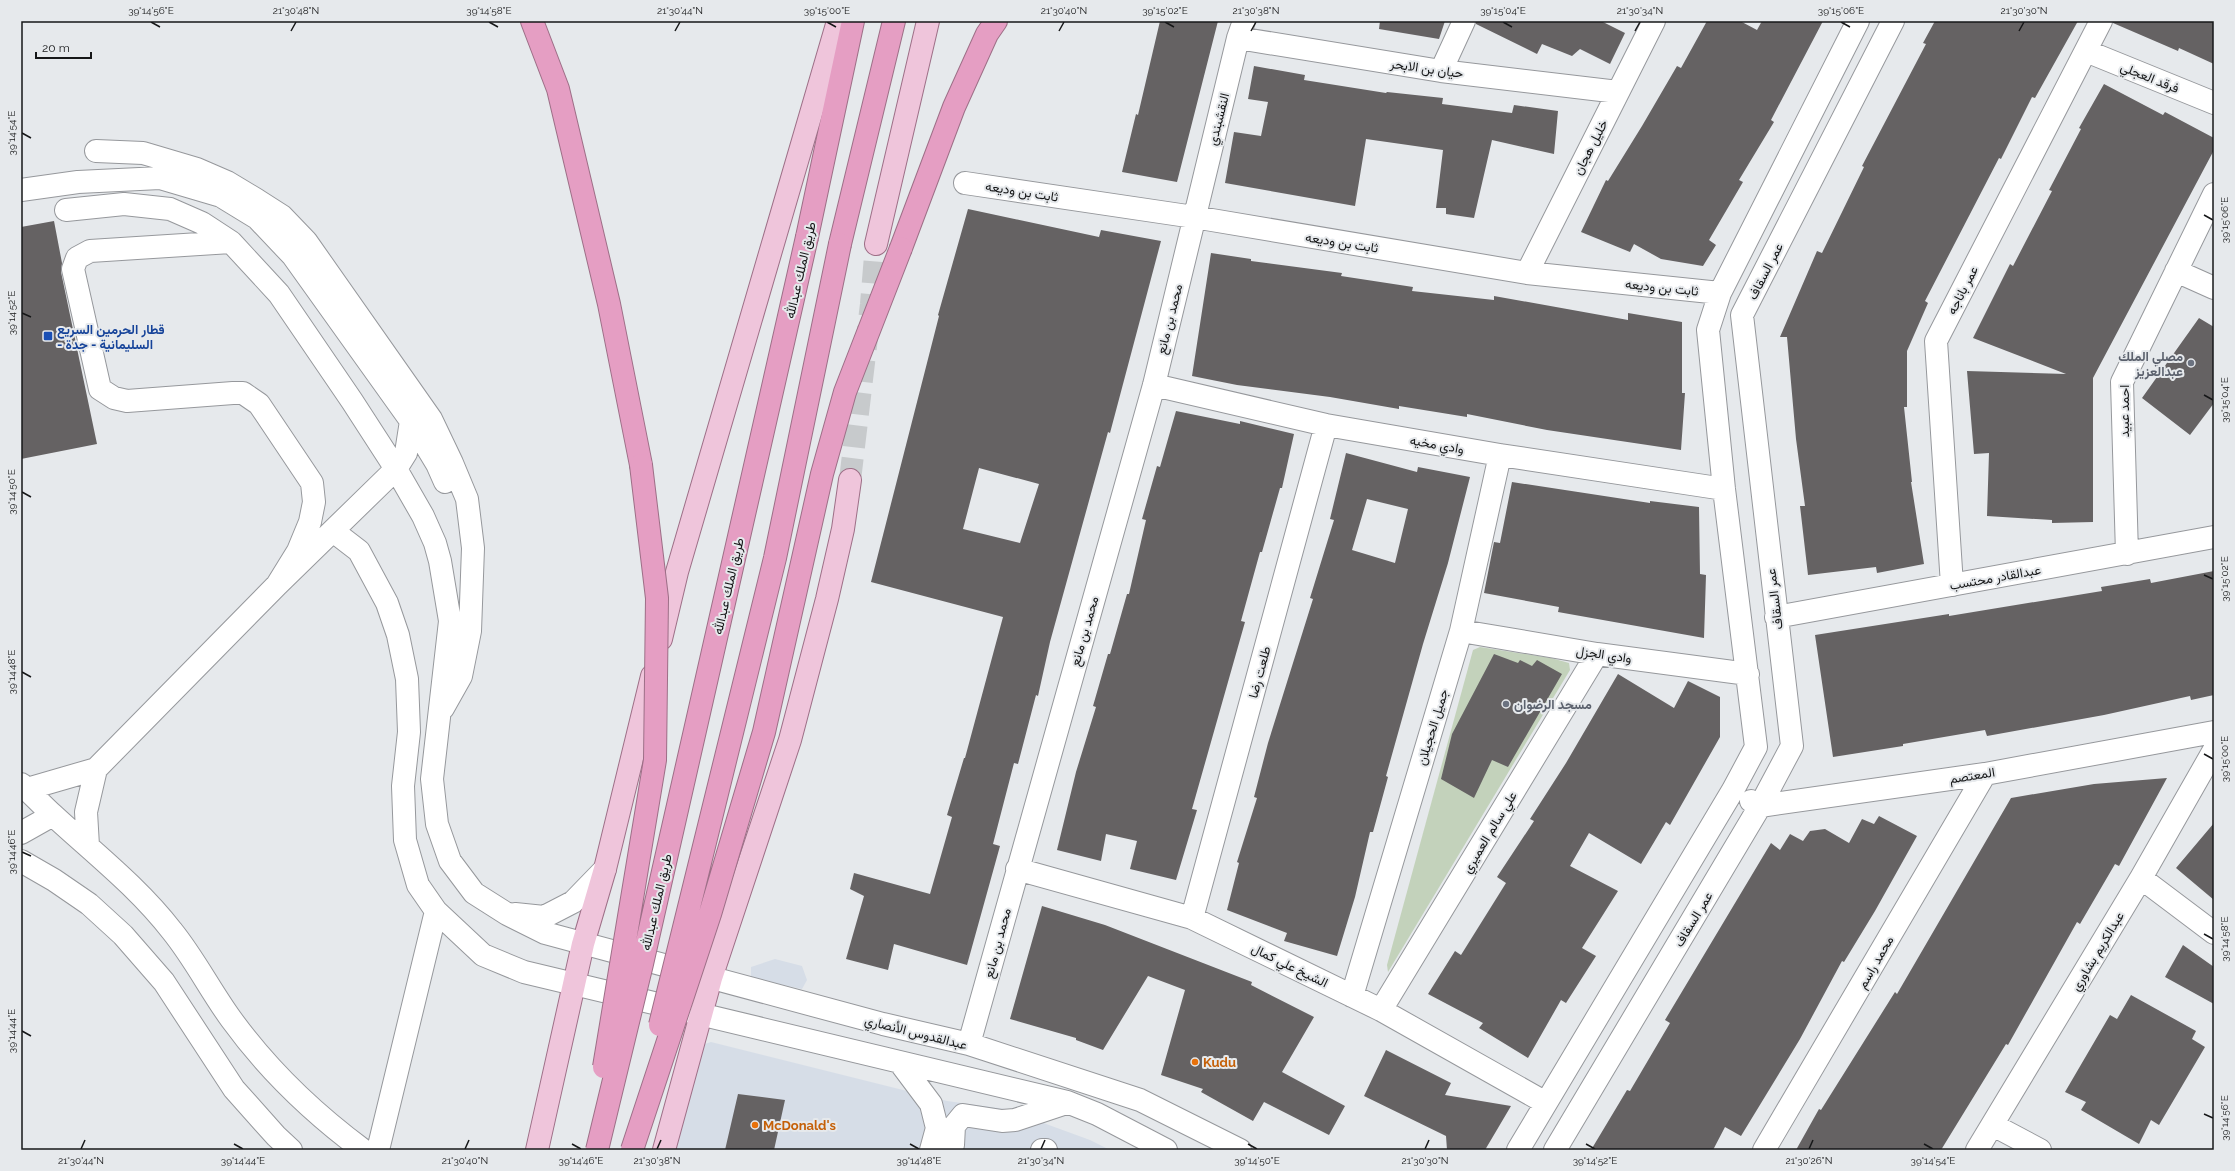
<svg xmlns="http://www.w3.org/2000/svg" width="2235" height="1171" font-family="Raleway,Vazirmatn,sans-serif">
	<rect width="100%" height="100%" fill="#e6e9ec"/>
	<!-- built -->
	<path fill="#d6dde7" d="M775 959 802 966 807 980 802 989 751 978V967Z
		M711 1042 947 1101 1005 1109 1090 1140 1110 1150H676L702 1045Z"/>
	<!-- green -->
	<path fill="#c3d2bb" d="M1480 647 1551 658 1569 663 1570 670 1388 972 1387 965 1473 650Z"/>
	<!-- building -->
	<path fill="#656263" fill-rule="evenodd" d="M1160 21H1218L1177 182 1122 172 1136 114 1138 115Z
		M1380 21H1445L1439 39 1379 29Z
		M1476 21H1601L1625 33 1610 64 1580 49 1572 56 1542 44 1537 54 1476 24Z
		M1707 21H1740L1757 30 1762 21H1823L1771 120 1774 122 1739 180 1743 182 1709 240 1716 245 1703 266 1661 259 1634 244 1630 252 1581 232 1606 180 1608 181 1642 126 1677 66 1681 68Z
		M1935 21H2078L2035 98 2032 97 2001 159 1999 158 1925 301 1928 303 1907 351V407H1904L1912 482H1911L1924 564 1877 573 1876 567 1808 575 1800 506H1805L1796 439 1787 337H1780L1817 251 1822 253 1864 167 1862 166 1926 44 1923 43Z
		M2113 21H2214V64L2179 48 2178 51 2113 23Z
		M1254 66 1305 75 1304 80 1386 93 1387 92 1443 98 1442 104 1512 113 1514 105 1558 111 1554 154 1492 140 1474 218 1446 214V208H1436L1443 150 1366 139 1355 206 1225 183 1234 132 1261 136 1268 102 1248 99Z
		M2104 84 2163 115 2165 112 2214 138V150L2093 378V522L2052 523V520L1987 516 1989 453 1974 454 1967 371 2066 374 1973 338 2010 264 2013 266 2052 191 2049 190 2081 129 2079 128Z
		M968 209 1099 237 1101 230 1161 241 1110 433 1108 432 1050 642 1038 696 1036 695 1018 764 1014 763 993 844 1000 846 967 965 894 944 888 970 846 959 864 896 850 889 854 873 930 894 952 817 947 815 964 758H965L1003 617 871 582 939 316 938 315ZM979 468 1039 484 1020 543 963 529Z
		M54 221 62 263 61 272 97 444 21 459V227Z
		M1211 253 1251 259V261L1342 273 1341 276 1413 287 1412 291 1494 300V296L1628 320V313L1682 322V393H1685L1681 450 1547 430 1467 414V417L1399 406V409L1330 397 1237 385 1192 376Z
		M2199 318 2214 327V403L2190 435 2142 398Z
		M1176 411 1240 424V421L1294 434 1282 488H1280L1262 552H1260L1241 621 1245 622 1192 809 1197 810 1176 880 1130 869 1137 841 1106 834 1101 861 1057 850 1076 772 1096 707 1093 706 1108 654H1110L1127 594H1129L1146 520 1142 519 1157 466 1160 467Z
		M1346 453 1417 472 1418 467 1470 477 1448 563 1423 644 1386 776 1388 777 1373 832H1370L1355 897 1337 956 1284 941 1287 933 1227 910 1239 863 1237 862 1257 798 1254 797 1268 743 1313 599 1310 598 1334 520 1330 519ZM1367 499 1408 509 1395 563 1352 550Z
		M1512 482 1650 503V501L1699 507 1700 574 1706 575 1704 638 1558 612 1559 607 1484 593 1494 542 1500 543Z
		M2214 571V695L2191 700 2190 696 2104 715 1987 736 1985 730 1903 744V746L1833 757 1815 635 1949 614V616L2102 591 2101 587 2150 579 2151 583Z
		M1494 654 1518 663 1520 660 1532 666 1537 660 1562 674 1508 767 1492 760 1474 798 1441 779 1452 734Z
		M1618 674 1674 708 1688 681 1720 697V737L1670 825 1666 822 1641 864 1589 833 1570 866 1618 891 1582 948 1596 956 1566 1003 1561 1000 1528 1058 1479 1028 1483 1023 1428 994 1455 951 1461 955 1506 883 1497 877 1534 821 1530 819 1566 763Z
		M2167 778 2119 866 2115 864 2080 924 2077 922 2008 1045 2006 1044 1941 1150H1796L1819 1109 1821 1110 1895 992 1897 994 2011 798 2094 784Z
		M1879 816 1917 836 1875 911 1844 962 1842 961 1800 1039 1741 1136 1725 1127 1713 1150H1591L1627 1090 1630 1091 1670 1023 1665 1020 1771 843 1780 850 1790 834 1803 841 1810 831 1825 829 1849 843 1862 819 1874 824Z
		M2214 823V900L2176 868Z
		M1042 906 1105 925 1252 982 1251 985 1314 1017 1282 1072 1345 1106 1329 1135 1264 1102 1253 1121 1201 1092 1203 1089 1161 1075 1185 990 1148 976 1103 1050 1076 1040V1038L1010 1019Z
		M2183 945 2214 967V1004L2165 977Z
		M2131 995 2196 1031 2192 1039 2205 1047 2159 1125 2151 1120 2139 1144 2081 1110 2086 1102 2065 1092 2110 1015 2117 1019Z
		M1386 1050 1451 1083 1445 1095 1511 1106 1485 1150H1447L1446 1136 1364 1096Z
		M738 1094 785 1100 774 1150H725Z"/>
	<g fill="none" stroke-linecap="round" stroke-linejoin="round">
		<!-- major-tunnel -->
		<path stroke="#c7cacc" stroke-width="22" stroke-dasharray="22 11" stroke-linecap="butt" d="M850 480 871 304 876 244"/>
		<defs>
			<path id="minor" d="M1238 38 1441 71 1618 92
				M2086 51 2214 103
				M1441 71 1464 21
				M96 151 143 153 197 169 227 182 257 200 282 216 306 241 431 419 452 463 467 499 473 548 470 631 461 676 443 708
				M965 183 1194 217 1527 273 1720 293
				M21 190 78 182 160 178 221 196 257 218 293 256 411 421 437 464 445 482
				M66 210 124 204 170 209 202 223 231 242 279 294 352 401 396 469 423 516 435 543 440 561 450 621 432 779 437 824 450 861 474 893 507 914 545 933 883 1024 969 1044 1140 1100 1240 1150
				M231 242 90 251 77 258 73 269 100 389 114 398 127 401 233 393H243L259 404 312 483 314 502 310 522 298 551 277 585
				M2176 271 2214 288
				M1527 273 1654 21
				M1154 385 1326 425 1500 455 1724 489
				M333 531 359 551 387 603 398 635 407 679 409 732 403 786 405 840 418 885 436 911 483 955 524 972 1067 1102 1097 1114 1166 1150
				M2127 554 2122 382 2214 194
				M1952 585 1936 341 2101 21
				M1776 617 2214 537
				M1461 631 1597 654 1748 674
				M96 769 277 585 396 469 406 453 411 421
				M21 784C32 794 42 805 53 815 94 853 138 887 172 931 194 958 210 990 231 1019 268 1070 313 1113 363 1150
				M21 787 27 789 96 769 86 812 88 846
				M1751 801 1760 806 1985 774 2214 732
				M21 833 53 815
				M21 861 54 880 89 904 123 935 164 982 234 1089 276 1136 291 1150
				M1017 869 1192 918 1381 1010 1546 1103
				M2141 878 2214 933
				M515 914 544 917 573 902 605 869
				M1192 918 1326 425
				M1352 996 1461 631 1500 455
				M1381 1010 1597 654
				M969 1044 1154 385 1238 38 1244 21
				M901 1064 931 1104 937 1128 931 1150
				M1993 1125 2040 1150
				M378 1150 436 911
				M950 1150 953 1145 954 1126 963 1115 1002 1121 1015 1120 1066 1103
				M1042 1150H1046
				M1518 1150 1733 790 1756 747 1724 489 1708 330 1720 293 1858 21
				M1555 1150 1760 806 1792 746 1742 315 1893 21
				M1764 1150 1985 774
				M1977 1150 2141 878 2214 750"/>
			<path id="major" d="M876 244 928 21
				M661 639 677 572 838 21
				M537 1150 583 944 605 869 652 676
				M664 1150 711 978 790 740 827 599 843 529 850 480"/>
			<path id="highway" d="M532 21 558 89 609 304 641 465
				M807 237 853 21
				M840 244 894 21
				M901 248 954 107 987 34 996 21"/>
		</defs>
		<!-- minor casing -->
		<use href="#minor" stroke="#96989c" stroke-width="24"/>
		<!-- major casing -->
		<use href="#major" stroke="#9d6f87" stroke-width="24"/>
		<!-- highway casing -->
		<use href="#highway" stroke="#9d6f87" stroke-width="24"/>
		<!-- minor -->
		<use href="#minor" stroke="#fff" stroke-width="22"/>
		<!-- major -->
		<use href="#major" stroke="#efc5db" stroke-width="22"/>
		<!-- highway -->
		<use href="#highway" stroke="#e59ec3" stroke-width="22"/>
		<defs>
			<path id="highway-bridge" d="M660 1025 775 558 840 244
				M604 1067 655 760 657 598 641 465
				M597 1150 642 964 807 237
				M632 1150 710 914 764 732 822 474 845 392 901 248"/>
		</defs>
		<!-- highway-bridge casing -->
		<use href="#highway-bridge" stroke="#9d6f87" stroke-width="24" stroke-linecap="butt"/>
		<!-- highway-bridge -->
		<use href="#highway-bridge" stroke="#e59ec3" stroke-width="22"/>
	</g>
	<!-- ticks -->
	<path fill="none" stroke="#161718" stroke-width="1.5" d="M151 22 160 27M489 22 498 27M827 22 836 27M1165 22 1174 27M1503 22 1512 27M1841 22 1850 27M291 31 296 22M675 31 680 22M1059 31 1064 22M1251 31 1256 22M1635 31 1640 22M2019 31 2024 22M22 133 31 138M2204 215 2213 220M22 313 31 317M2204 395 2213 400M22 492 31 497M2204 575 2213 579M22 672 31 677M2204 754 2213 759M22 852 31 856M2204 934 2213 939M22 1031 31 1036M2204 1114 2213 1118M234 1144 243 1149M572 1144 581 1149M910 1144 919 1149M1248 1144 1257 1149M1586 1144 1595 1149M1924 1144 1933 1149M81 1149 85 1140M465 1149 469 1140M657 1149 661 1140M1041 1149 1045 1140M1425 1149 1429 1140M1809 1149 1813 1140"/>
	<!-- markers -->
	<rect fill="#1a4fb4" stroke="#e6e9ec" stroke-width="1.5" x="43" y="331" width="10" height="10" rx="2"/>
	<g fill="#6b7280" stroke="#e6e9ec" stroke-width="1.5">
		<circle cx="2191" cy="363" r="4"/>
		<circle cx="1506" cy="704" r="4"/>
	</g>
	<g fill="#e8710a" stroke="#e6e9ec" stroke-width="1.5">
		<circle cx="1195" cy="1062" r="4"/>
		<circle cx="755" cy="1125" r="4"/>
	</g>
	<g text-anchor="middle" stroke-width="4" stroke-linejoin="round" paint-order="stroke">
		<!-- street labels -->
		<g font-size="13" fill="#161718" stroke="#e6e9ec">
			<text transform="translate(1427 68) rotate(8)" y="5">حيان بن الابحر</text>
			<text transform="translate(2150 77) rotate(22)" y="5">فرقد العجلي</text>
			<text transform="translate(1218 119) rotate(-76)" y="5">النقشبندي</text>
			<text transform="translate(1590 147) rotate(-63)" y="5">خليل هجان</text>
			<text transform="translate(1022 191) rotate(9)" y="5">ثابت بن وديعه</text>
			<text transform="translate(1342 242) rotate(9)" y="5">ثابت بن وديعه</text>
			<text transform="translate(800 270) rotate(-77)" y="5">طريق الملك عبدالله</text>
			<text transform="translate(1765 271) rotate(-63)" y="5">عمر السقاف</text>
			<text transform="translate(1662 287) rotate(6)" y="5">ثابت بن وديعه</text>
			<text transform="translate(1962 290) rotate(-63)" y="5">عمر باناجه</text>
			<text transform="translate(1169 319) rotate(-76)" y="5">محمد بن مانع</text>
			<text transform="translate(2124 411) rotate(-90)" y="5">احمد عبيد</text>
			<text transform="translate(1437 444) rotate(10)" y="5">وادي مخيه</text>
			<text transform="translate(1995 577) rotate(-10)" y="5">عبدالقادر محتسب</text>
			<text transform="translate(728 586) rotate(-77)" y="5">طريق الملك عبدالله</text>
			<text transform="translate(1774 599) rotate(-97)" y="5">عمر السقاف</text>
			<text transform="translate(1084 631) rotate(-74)" y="5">محمد بن مانع</text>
			<text transform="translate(1604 654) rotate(8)" y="5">وادي الجزل</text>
			<text transform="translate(1259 672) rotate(-75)" y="5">طلعت رضا</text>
			<text transform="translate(1432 727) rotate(-73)" y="5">جميل الحجيلان</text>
			<text transform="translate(1972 775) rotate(-9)" y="5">المعتصم</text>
			<text transform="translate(1489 832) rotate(-59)" y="5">علي سالم العميري</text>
			<text transform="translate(656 902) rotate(-77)" y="5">طريق الملك عبدالله</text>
			<text transform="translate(1693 919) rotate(-59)" y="5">عمر السقاف</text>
			<text transform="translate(997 943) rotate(-75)" y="5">محمد بن مانع</text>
			<text transform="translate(2097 951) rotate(-59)" y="5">عبدالكريم بشاوري</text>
			<text transform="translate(1875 962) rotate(-60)" y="5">محمد راسم</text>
			<text transform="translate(1290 965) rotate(26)" y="5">الشيخ علي كمال</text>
			<text transform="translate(916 1032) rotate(14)" y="5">عبدالقدوس الأنصاري</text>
		</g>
		<!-- transit labels -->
		<g font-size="13" font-weight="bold" fill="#164399" stroke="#e6e9ec" text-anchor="start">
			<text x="57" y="334">قطار الحرمين السريع<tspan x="57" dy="15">- السليمانية - جدة</tspan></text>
		</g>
		<!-- worship labels -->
		<g font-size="13" font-weight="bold" fill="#5b616d" stroke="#e6e9ec" text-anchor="end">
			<text x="2183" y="361">مصلي الملك<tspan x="2183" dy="15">عبدالعزيز</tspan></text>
			<text x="1514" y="709" text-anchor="start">مسجد الرضوان</text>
		</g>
		<!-- food labels -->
		<g font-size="13" font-weight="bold" fill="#c56008" stroke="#e6e9ec" text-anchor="start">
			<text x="1203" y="1067">Kudu</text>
			<text x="763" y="1130">McDonald's</text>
		</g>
	</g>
	<!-- border -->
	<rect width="2235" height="1171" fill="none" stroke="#e6e9ec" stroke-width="44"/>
	<!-- scale -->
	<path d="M36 52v6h55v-6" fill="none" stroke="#161718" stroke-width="2"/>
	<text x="42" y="52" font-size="12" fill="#161718" stroke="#e6e9ec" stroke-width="3" paint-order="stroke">20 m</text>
	<rect x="22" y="22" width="2191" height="1127" fill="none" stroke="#161718" stroke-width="1.5"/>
	<g font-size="10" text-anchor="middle" fill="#161718">
		<text x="151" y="14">39°14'56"E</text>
		<text x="296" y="14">21°30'48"N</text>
		<text x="489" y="14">39°14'58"E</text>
		<text x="680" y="14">21°30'44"N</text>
		<text x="827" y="14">39°15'00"E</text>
		<text x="1064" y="14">21°30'40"N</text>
		<text x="1165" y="14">39°15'02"E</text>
		<text x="1256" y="14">21°30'38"N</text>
		<text x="1503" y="14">39°15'04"E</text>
		<text x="1640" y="14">21°30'34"N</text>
		<text x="1841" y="14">39°15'06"E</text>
		<text x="2024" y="14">21°30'30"N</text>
		<text transform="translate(11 133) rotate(-90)" y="4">39°14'54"E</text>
		<text transform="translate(2224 220) rotate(-90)" y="4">39°15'06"E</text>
		<text transform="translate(11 313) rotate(-90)" y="4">39°14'52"E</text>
		<text transform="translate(2224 400) rotate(-90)" y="4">39°15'04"E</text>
		<text transform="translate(11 492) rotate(-90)" y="4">39°14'50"E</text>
		<text transform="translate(2224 579) rotate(-90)" y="4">39°15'02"E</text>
		<text transform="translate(11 672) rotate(-90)" y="4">39°14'48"E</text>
		<text transform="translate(2224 759) rotate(-90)" y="4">39°15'00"E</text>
		<text transform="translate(11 852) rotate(-90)" y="4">39°14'46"E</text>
		<text transform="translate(2224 939) rotate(-90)" y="4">39°14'58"E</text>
		<text transform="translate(11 1031) rotate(-90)" y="4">39°14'44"E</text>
		<text transform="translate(2224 1118) rotate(-90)" y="4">39°14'56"E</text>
		<text x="81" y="1164">21°30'44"N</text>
		<text x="243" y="1164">39°14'44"E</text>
		<text x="465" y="1164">21°30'40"N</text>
		<text x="581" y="1164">39°14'46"E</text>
		<text x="657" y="1164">21°30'38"N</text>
		<text x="919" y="1164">39°14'48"E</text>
		<text x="1041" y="1164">21°30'34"N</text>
		<text x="1257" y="1164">39°14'50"E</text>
		<text x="1425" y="1164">21°30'30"N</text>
		<text x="1595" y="1164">39°14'52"E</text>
		<text x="1809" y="1164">21°30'26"N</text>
		<text x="1933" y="1164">39°14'54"E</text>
	</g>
</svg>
